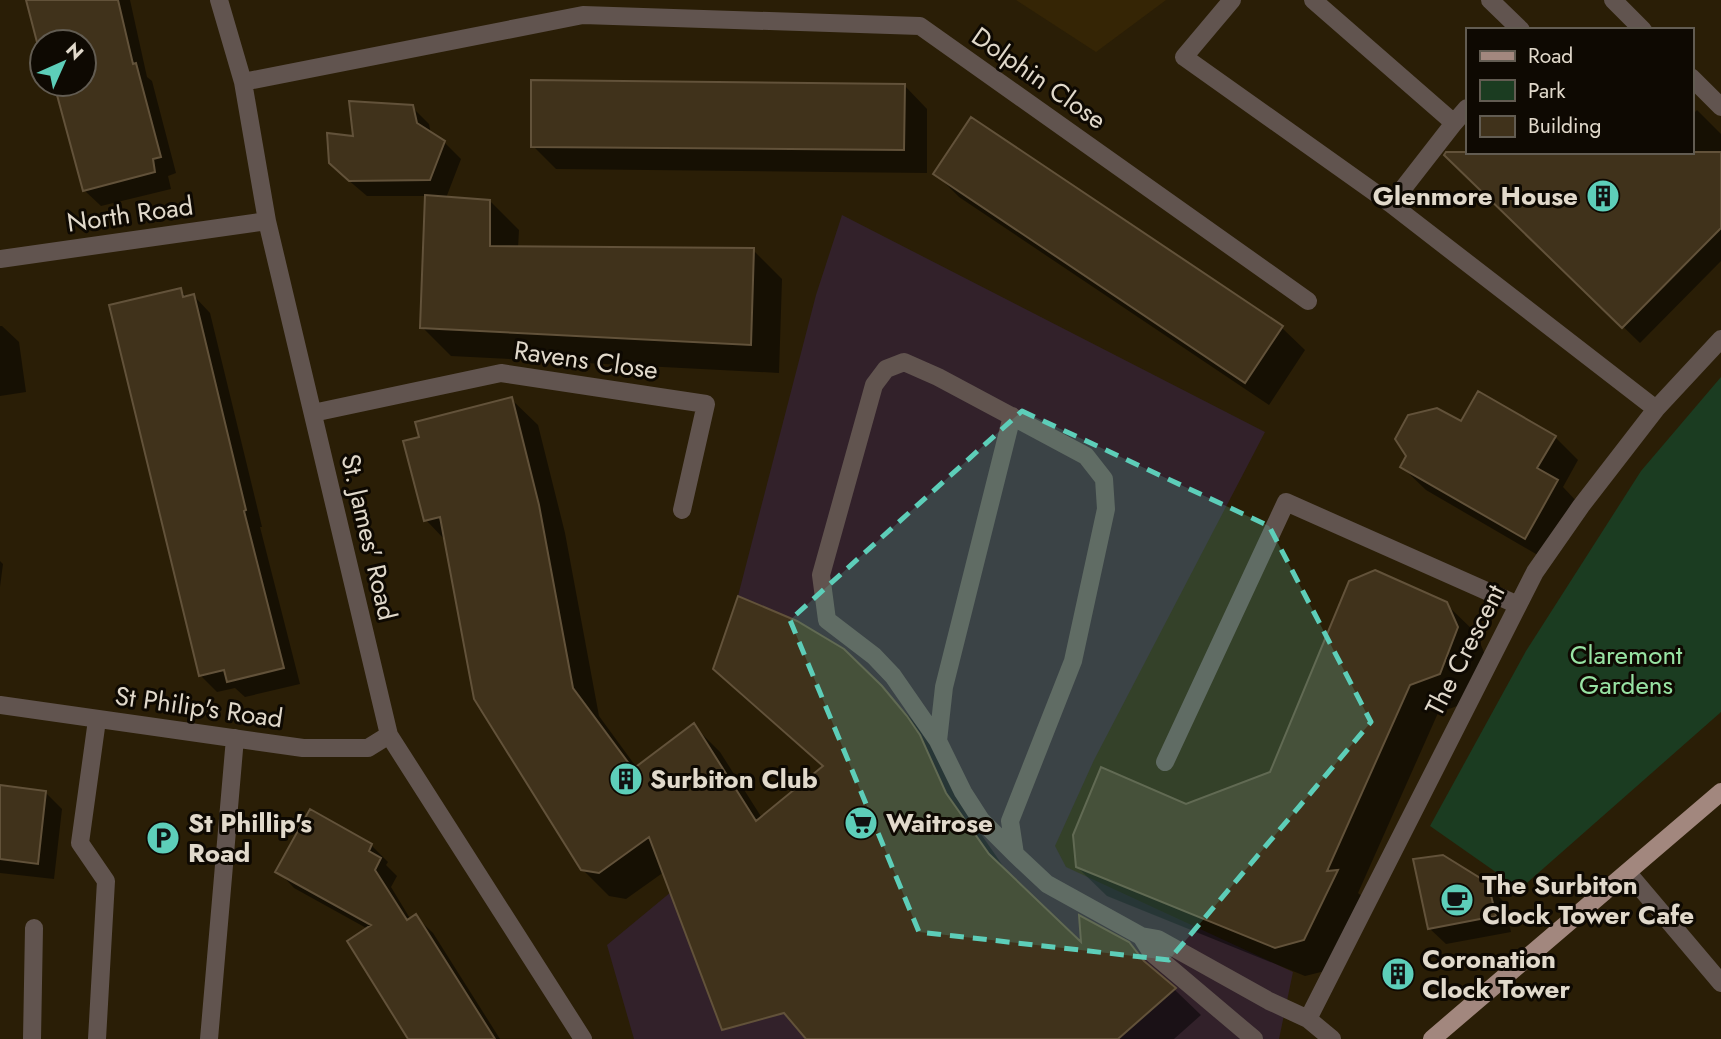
<svg xmlns="http://www.w3.org/2000/svg" width="1721" height="1039" font-family="Jost,sans-serif">
	<rect width="100%" height="100%" fill="#2a1e06"/>
	<!-- commercial -->
	<path fill="#32212a" d="M842 215 1265 432 1094 760 1055 846 1066 867 1293 972 1279 1039H634L607 945 823 766 713 669 738 596 816 295Z"/>
	<!-- built -->
	<path fill="#352505" d="M1016 0H1166L1096 52Z"/>
	<!-- green -->
	<path fill="#1b3c21" d="M1721 377V712L1520 889 1430 826 1526 651 1641 471Z"/>
	<!-- shadow -->
	<path fill="#0007" d="M28 0H130L147 77 152 81 176 173 168 176 171 189 101 206 84 190 56 84H84V42H42V48L39 45Z
		M904 85 927 109V173L556 169 533 146Z
		M412 107 429 124 431 134 444 142 461 159 446 198 490 201 519 230 518 248 753 250 782 279 779 373 451 356 422 327 427 196H367L347 179 355 138Z
		M1697 110 1721 134V261L1640 343 1455 163 1467 151 1691 152V116Z
		M936 174 1281 327 1305 350 1269 405 959 197Z
		M180 290 188 298 194 296 210 313 262 527H260L300 684 245 697 235 688 217 692 201 676Z
		M0 326H2L19 342 26 392 0 396Z
		M511 399 538 425 565 533 599 716 637 768 694 726 720 752 762 818 824 767 741 695 715 668 843 650 908 715 933 745 972 821 1012 879 1084 946 1127 944 1201 1015 1174 1039H809L664 872 626 899 609 896 582 869 446 541 426 520 421 438Z
		M1461 424 1555 437 1578 460 1563 487 1580 505 1548 561 1426 490 1402 467Z
		M0 561 3 564 0 587Z
		M1446 604 1476 633 1486 657 1468 702 1438 713 1358 893 1366 900 1333 969 1305 976 1107 896 1077 867 1186 806 1272 774Z
		M0 787 45 792 62 809 54 879 0 873Z
		M371 845 388 862 386 865 397 876 391 887 411 920 416 917 433 933 500 1039H410L368 929 294 888 278 871Z
		M1487 885 1504 902 1511 932 1446 944 1429 928Z"/>
	<!-- building -->
	<path fill="#40321b" stroke="#62523a" stroke-width="2" d="M26 0H118L133 64 136 63 161 157 153 159 155 172 83 191 54 84H84V42H42V45L38 46Z
		M531 80 905 84 904 150 531 147Z
		M349 101 413 105 417 123 445 141 430 180 349 181 329 163 327 133 353 136Z
		M971 117 1283 326 1245 383 933 174Z
		M1446 152H1721V228L1622 328 1444 155Z
		M425 195 490 200V246L754 248 751 345 420 328Z
		M181 288 183 297 194 294 246 510 244 511 284 668 227 682 224 670 199 676 109 305Z
		M1478 391 1556 436 1537 468 1558 480 1525 539 1400 467 1406 456 1395 439 1408 415 1437 408 1461 421Z
		M512 397 539 505 573 688 633 769 694 723 756 821 823 766 713 669 738 596 797 621 844 649 882 686 907 716 920 735 946 793 989 854 1081 942 1079 915 1129 942 1144 961 1176 988 1118 1039H806L784 1013 722 1030 649 837 599 873 581 870 474 699 440 517 424 521 403 441 419 437 415 422Z
		M1375 570 1447 602 1458 627 1440 674 1410 685 1327 871 1338 870 1304 940 1275 948 1076 867 1073 835 1101 767 1186 804 1270 772 1349 581Z
		M0 785 46 791 38 864 0 859Z
		M310 809 372 844 369 851 381 858 375 870 407 920 416 914 495 1039H408L347 941 371 925 275 872Z
		M1443 855 1488 883 1496 916 1428 929 1413 859Z"/>
	<g fill="none" stroke-linecap="round" stroke-linejoin="round">
		<!-- minor -->
		<path stroke="#61544f" stroke-width="18" d="M219 0 243 82 267 221 389 735 583 1039
			M1232 0 1184 57 1391 204 1656 409
			M1313 0 1454 123 1391 204
			M1490 0 1521 30
			M1613 0 1643 30
			M1691 77 1721 107
			M243 82 583 15 920 26 1308 301
			M1454 123 1467 108
			M0 259 267 221
			M313 413 501 373 706 404 682 510
			M0 705 303 748H368L389 735
			M938 741 944 687 1012 416
			M1165 762 1286 502 1518 605
			M1015 854 1010 821 1073 661 1106 509 1104 479 1086 456 938 377 904 362 886 369 874 385 821 575 827 620 874 656 893 676 938 741 963 792 981 820 1015 854 1047 884 1141 936 1158 939 1269 1001 1308 1019 1332 1039
			M1628 873 1721 983
			M1141 936 1151 952 1254 1039
			M1308 1019 1535 572 1581 506 1656 409 1721 339
			M32 1039 34 928
			M97 1039 106 881 80 843 97 720
			M209 1039 235 738"/>
		<!-- major -->
		<path stroke="#a2877e" stroke-width="18" d="M1432 1039 1721 792"/>
	</g>
	<!-- marked area -->
	<path fill="#5dceb9" fill-opacity="0.2" stroke="#5dceb9" stroke-width="5" stroke-dasharray="14 9" stroke-linejoin="round" d="M1022 411 1269 526 1371 722 1169 960 919 932 790 620Z"/>
	<!-- icons -->
	<defs>
		<symbol id="building-disc" viewBox="-11 -11 22 22"><circle r="9.5" fill="#5dceb9" stroke="#0e0902"/><path d="M-4-6H4V6H1V3H-1V6H-4ZM-2.5-4.3h1.7v1.8h-1.7ZM.8-4.3h1.7v1.8H.8ZM-2.5-1h1.7V.8h-1.7ZM.8-1h1.7V.8H.8Z" fill="#111"/></symbol>
		<symbol id="supermarket-disc" viewBox="-11 -11 22 22"><circle r="9.5" fill="#5dceb9" stroke="#0e0902"/><path d="M-6-5.5h2.5l.6 2H6L4.5 2H-2.5L-4.4-4H-6ZM-1.5 3.2a1.3 1.3 0 1 0 .1 0ZM3 3.2a1.3 1.3 0 1 0 .1 0Z" fill="#111"/></symbol>
		<symbol id="parking-disc" viewBox="-11 -11 22 22"><circle r="9.5" fill="#5dceb9" stroke="#0e0902"/><path d="M-3.5-5.5H1a3.5 3.5 0 0 1 0 7H-1V5.5H-3.5ZM-1-3.4V-.6H.8a1.4 1.4 0 0 0 0-2.8Z" fill="#111"/></symbol>
		<symbol id="cafe-disc" viewBox="-11 -11 22 22"><circle r="9.5" fill="#5dceb9" stroke="#0e0902"/><path d="M-5.5-4.5H6V0H3Q3 3.5 0 3.5H-2.5Q-5.5 3.5-5.5 0ZM3-3.2v2h1.7v-2ZM-6 4.5H4V6H-6Z" fill="#111"/></symbol>
	</defs>
	<g fill-rule="evenodd">
		<use href="#building-disc" x="1584" y="177" width="38" height="38"/>
		<use href="#building-disc" x="607" y="760" width="38" height="38"/>
		<use href="#supermarket-disc" x="842" y="804" width="38" height="38"/>
		<use href="#parking-disc" x="144" y="819" width="38" height="38"/>
		<use href="#cafe-disc" x="1438" y="881" width="38" height="38"/>
		<use href="#building-disc" x="1379" y="955" width="38" height="38"/>
	</g>
	<g text-anchor="middle" stroke-width="6" stroke-linejoin="round" paint-order="stroke">
		<!-- street labels -->
		<g font-size="26" fill="#e1d9cb" stroke="#0e0902">
			<text transform="translate(1039 78) rotate(35)" y="9">Dolphin Close</text>
			<text transform="translate(130 214) rotate(-8)" y="9">North Road</text>
			<text transform="translate(586 360) rotate(8)" y="9">Ravens Close</text>
			<text transform="translate(369 537) rotate(77)" y="9">St. James' Road</text>
			<text transform="translate(1465 650) rotate(-63)" y="9">The Crescent</text>
			<text transform="translate(199 707) rotate(8)" y="9">St Philip's Road</text>
		</g>
		<!-- poi labels -->
		<g font-size="26" font-weight="bold" fill="#e1d9cb" stroke="#0e0902" text-anchor="start">
			<text x="1578" y="205" text-anchor="end">Glenmore House</text>
			<text x="650" y="788">Surbiton Club</text>
			<text x="188" y="832">St Phillip's<tspan x="188" dy="30">Road</tspan></text>
			<text x="886" y="832">Waitrose</text>
			<text x="1482" y="894">The Surbiton<tspan x="1482" dy="30">Clock Tower Cafe</tspan></text>
			<text x="1422" y="968">Coronation<tspan x="1422" dy="30">Clock Tower</tspan></text>
		</g>
		<!-- park labels -->
		<g font-size="26" fill="#98e3a3" stroke="#0e0902">
			<text x="1626" y="664">Claremont<tspan x="1626" dy="30">Gardens</tspan></text>
		</g>
	</g>
	<!-- legend -->
	<rect x="1466" y="28" width="228" height="126" fill="#0e0902" stroke="#625c52" stroke-width="2"/>
	<rect x="1480" y="51" width="35" height="10" fill="#a2877e" stroke="#625c52" stroke-width="2"/>
	<text x="1528" y="63" font-size="21" fill="#e1d9cb">Road</text>
	<rect x="1480" y="80" width="35" height="21" fill="#1b3c21" stroke="#625c52" stroke-width="2"/>
	<text x="1528" y="98" font-size="21" fill="#e1d9cb">Park</text>
	<rect x="1480" y="116" width="35" height="21" fill="#40321b" stroke="#625c52" stroke-width="2"/>
	<text x="1528" y="133" font-size="21" fill="#e1d9cb">Building</text>
	<!-- north arrow -->
	<g transform="translate(63 63) rotate(45)"><circle r="33" fill="#0e0902" stroke="#625c52" stroke-width="2"/>
	<path d="M0-5L12 26L0 18L-12 26Z" fill="#5dceb9"/>
	<text y="-10" font-size="19" font-weight="bold" text-anchor="middle" fill="#e1d9cb">N</text>
	</g>
</svg>
